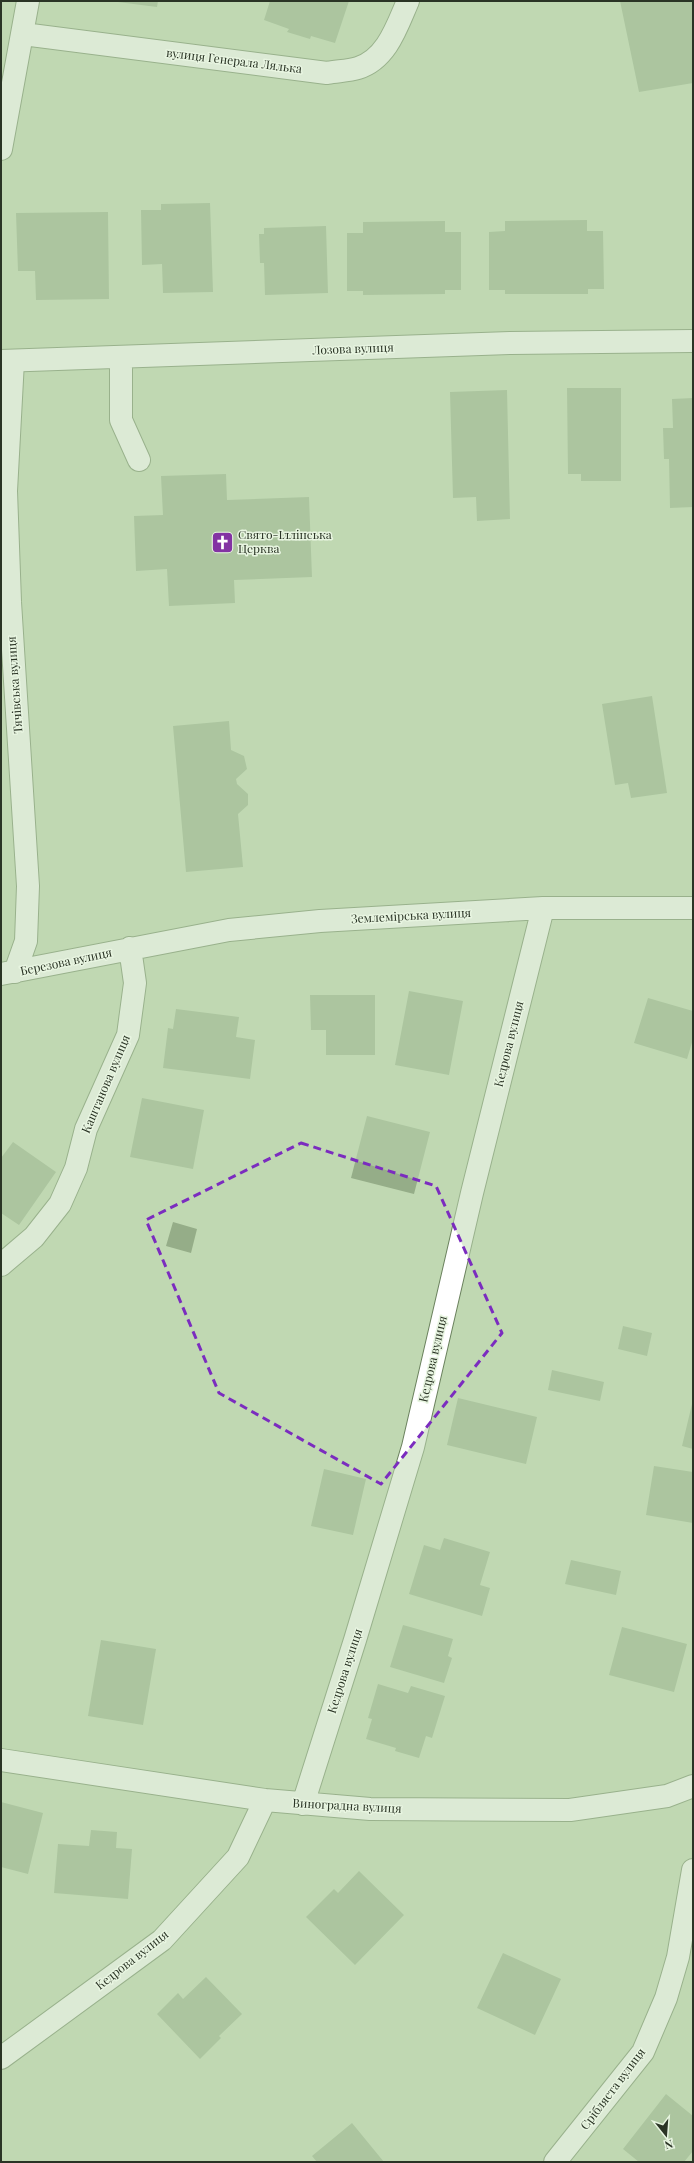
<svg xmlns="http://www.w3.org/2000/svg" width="694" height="2163" font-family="'Playfair Display',serif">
	<rect width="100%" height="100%" fill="#c0d8b2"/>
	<!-- building -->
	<path fill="#95ad88" d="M110 1H158L157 7Z
		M270 1H349L335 43 311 36 310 39 287 32 289 29 264 20Z
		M620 1H693V83L639 92Z
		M210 203 213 292 163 293 162 264 142 265 141 210H161V204Z
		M108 212 109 299 36 300 35 271H18L16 213Z
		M587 220V231H603L604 289H588V294H505V290H489V232L505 231V221Z
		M445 221V232H461V290H445V294L363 295V291H347V233H363V222Z
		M326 226 328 293 265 295 264 263H260L259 234H264V228Z
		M567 388H621V481H581V474H568Z
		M507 390 510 519 477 521 476 497 453 498 450 392Z
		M693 398V507L670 508 669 459H664L663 428H673L672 399Z
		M226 474 227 500 309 497 312 577 234 580 235 603 169 606 167 569 136 571 134 516 163 515 161 476Z
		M652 696 667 793 631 798 628 783 615 785 602 704Z
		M229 721 231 750 244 756 247 769 236 779 237 784 248 794V805L238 814 243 867 186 872 173 726Z
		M409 991 463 1001 449 1075 395 1065Z
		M310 995H375V1055H326V1030H311Z
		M648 998 693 1011V1039L687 1059 634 1043Z
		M176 1009 239 1017 236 1037 255 1040 250 1079 163 1068 168 1028 173 1029Z
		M142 1098 204 1110 193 1169 130 1157Z
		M367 1116 430 1132 414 1194 351 1178Z
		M13 1142 56 1172 19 1225 1 1213V1158Z
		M173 1222 197 1229 191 1253 166 1246Z
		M623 1326 652 1333 647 1356 618 1349Z
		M552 1370 604 1382 600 1401 548 1390Z
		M458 1398 537 1417 526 1464 447 1445Z
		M692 1404H693V1449L682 1446Z
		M654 1466 693 1472V1523L646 1515Z
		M324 1469 366 1479 353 1535 311 1526Z
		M444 1538 490 1552 480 1585 490 1588 482 1616 409 1594 424 1545 440 1550Z
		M571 1560 621 1571 616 1595 565 1584Z
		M403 1625 453 1639 448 1656 452 1658 444 1683 390 1667Z
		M622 1627 687 1644 674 1692 609 1675Z
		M101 1640 156 1649 143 1725 88 1716Z
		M378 1684 408 1693 411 1686 445 1696 432 1738 426 1736 419 1758 395 1751 396 1748 366 1739 372 1719 368 1718Z
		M1 1802 43 1813 28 1874 1 1867Z
		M91 1830 117 1832 116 1848 132 1849 128 1899 54 1893 58 1844 89 1846Z
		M359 1871 404 1915 355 1965 306 1917 334 1889 338 1893Z
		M503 1953 561 1979 535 2035 477 2008Z
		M206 1977 242 2014 219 2036 221 2038 200 2059 157 2014 178 1993 183 1999Z
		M666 2094 693 2116V2151L684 2162H639L623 2149Z
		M352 2123 384 2162H317L312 2156Z"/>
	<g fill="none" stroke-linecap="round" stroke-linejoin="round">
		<defs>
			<path id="minor" d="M23 34 327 73C337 71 348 71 358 68 387 59 397 26 408 1
				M1 149 28 1
				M121 357V420L139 460
				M1 361 510 343 693 341
				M13 361 6 491 10 602 28 886 26 941 15 972
				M1 974 229 930 320 921 543 908H693
				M1 1265 34 1237 60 1204 76 1168 86 1129 128 1035 135 983 130 948
				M1 1760 265 1800 370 1809 570 1810 667 1796 693 1786
				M303 1804 355 1640 413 1447 472 1193 543 908
				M1 2058 162 1940 238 1857 265 1800
				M555 2162 643 2052 666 1998 678 1957 693 1870"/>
		</defs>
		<!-- minor casing -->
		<use href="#minor" stroke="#6b825e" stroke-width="24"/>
		<!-- minor -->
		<use href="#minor" stroke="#fff" stroke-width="22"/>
	</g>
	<!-- marked area -->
	<path d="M0 0H694V2163H0ZM301 1143 436 1186 502 1333 381 1484 219 1393 146 1220Z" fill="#c0d8b2" fill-opacity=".55" fill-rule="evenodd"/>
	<path fill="none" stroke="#7b2cbf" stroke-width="3" stroke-dasharray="8 5" stroke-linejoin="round" d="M301 1143 436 1186 502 1333 381 1484 219 1393 146 1220Z"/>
	<!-- icons -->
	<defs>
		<symbol id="church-square" viewBox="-11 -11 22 22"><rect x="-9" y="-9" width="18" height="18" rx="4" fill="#8333a3" stroke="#e8f5e1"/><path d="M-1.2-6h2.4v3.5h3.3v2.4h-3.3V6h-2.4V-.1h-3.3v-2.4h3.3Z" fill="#fff"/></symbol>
	</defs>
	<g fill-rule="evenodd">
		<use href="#church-square" x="210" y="530" width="25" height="25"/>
	</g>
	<g text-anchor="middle" stroke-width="3" stroke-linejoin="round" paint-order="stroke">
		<!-- street labels -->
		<g font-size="12" fill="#2a3425" stroke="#e8f5e1">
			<text transform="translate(234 61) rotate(7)" y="4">вулиця Генерала Лялька</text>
			<text transform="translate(353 349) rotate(-2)" y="4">Лозова вулиця</text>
			<text transform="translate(15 685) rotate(-94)" y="4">Тячівська вулиця</text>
			<text transform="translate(411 916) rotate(-3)" y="4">Землемірська вулиця</text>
			<text transform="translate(66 962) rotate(-12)" y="4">Березова вулиця</text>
			<text transform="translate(509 1044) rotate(-76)" y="4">Кедрова вулиця</text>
			<text transform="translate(106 1084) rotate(-67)" y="4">Каштанова вулиця</text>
			<text transform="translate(433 1359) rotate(-77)" y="4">Кедрова вулиця</text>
			<text transform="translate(345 1671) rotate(-72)" y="4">Кедрова вулиця</text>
			<text transform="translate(347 1806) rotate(3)" y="4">Виноградна вулиця</text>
			<text transform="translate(132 1960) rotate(-38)" y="4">Кедрова вулиця</text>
			<text transform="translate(613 2089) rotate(-53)" y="4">Срібляста вулиця</text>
		</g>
		<!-- poi labels -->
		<g font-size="12" fill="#2a3425" stroke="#e8f5e1" text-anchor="start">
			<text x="238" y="539">Свято-Іллінська<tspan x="238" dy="14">Церква</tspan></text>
		</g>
	</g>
	<!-- border -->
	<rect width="694" height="2163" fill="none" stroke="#2a3425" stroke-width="4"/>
	<!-- north arrow -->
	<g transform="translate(666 2135) rotate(163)" stroke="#e8f5e1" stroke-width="3" paint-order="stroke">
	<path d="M0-3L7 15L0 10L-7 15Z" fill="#2a3425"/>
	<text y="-6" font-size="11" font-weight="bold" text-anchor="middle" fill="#2a3425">N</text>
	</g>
</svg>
